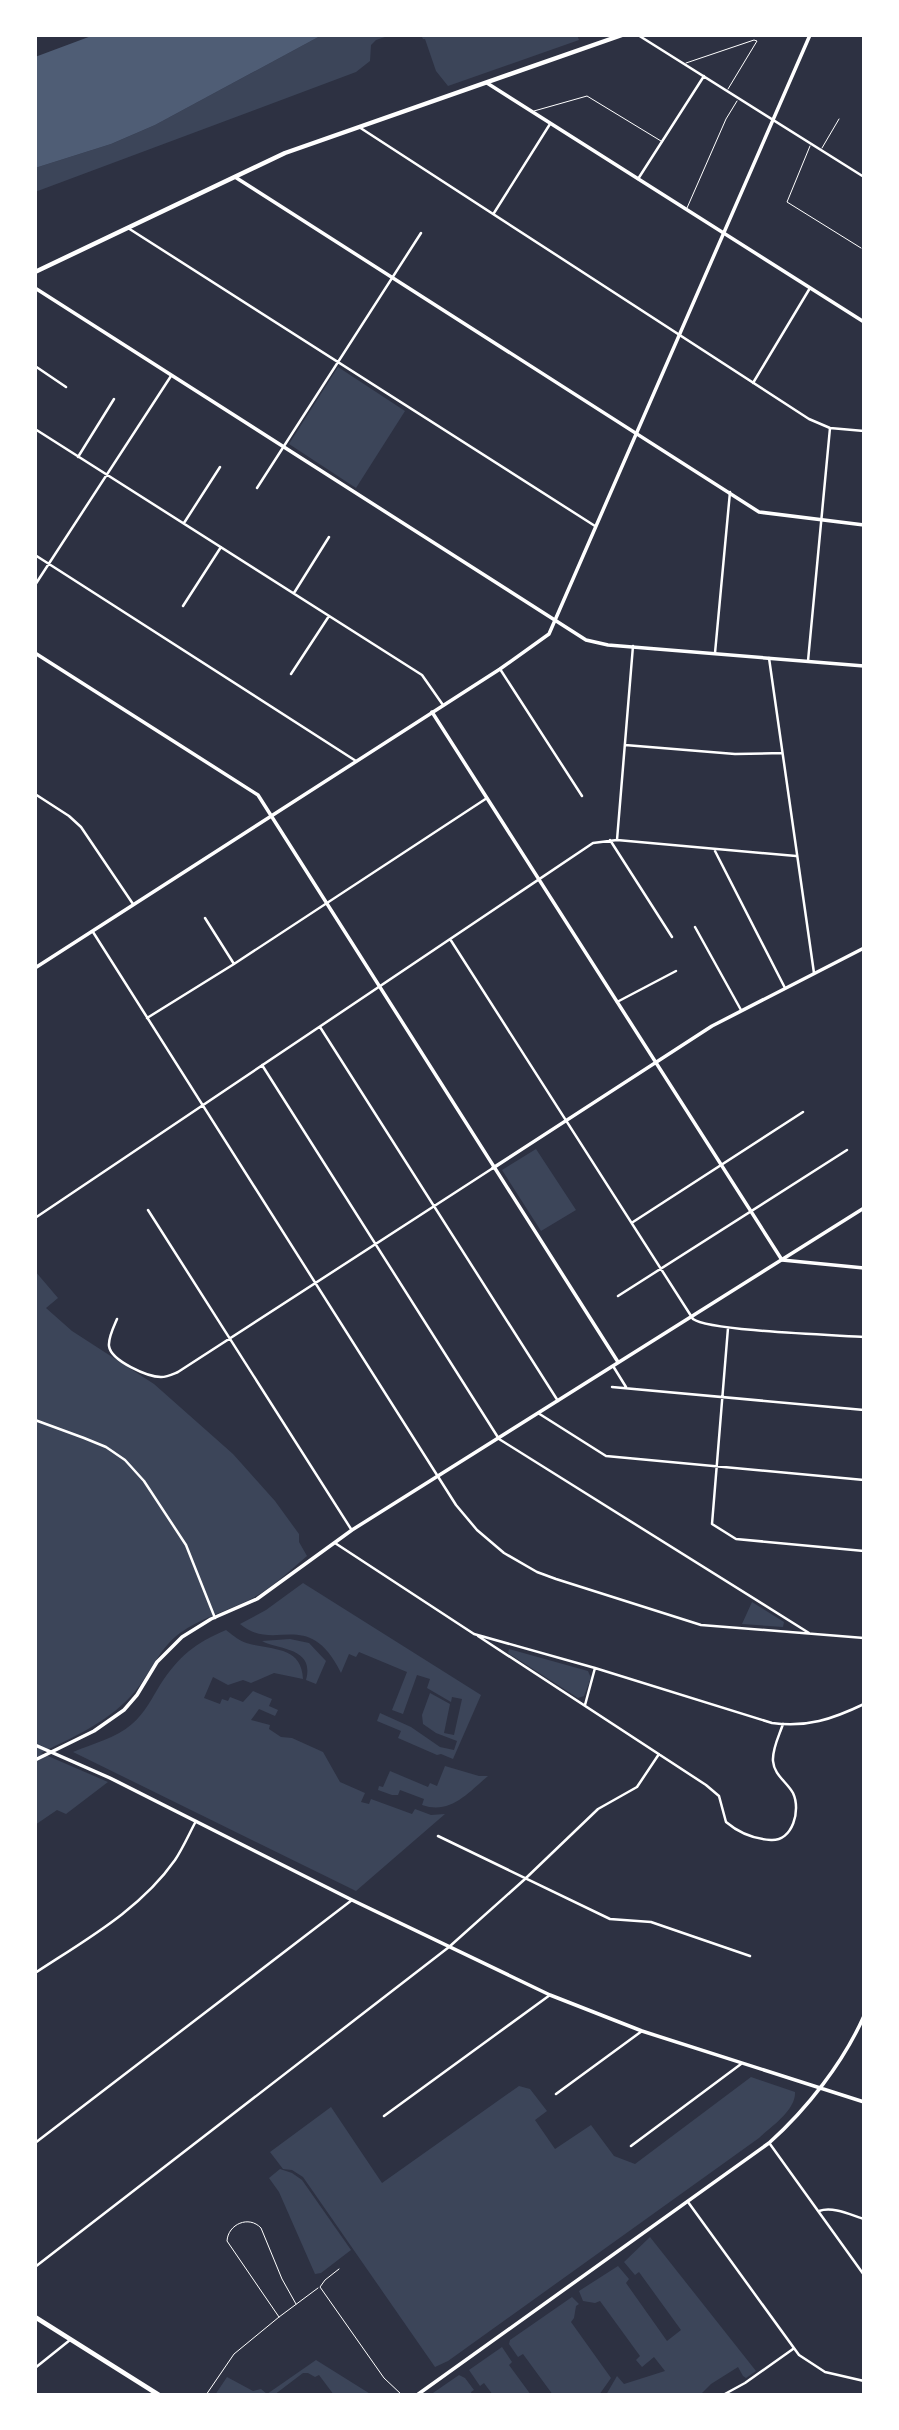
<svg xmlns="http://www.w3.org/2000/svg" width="899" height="2430" font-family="'Public Sans',sans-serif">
	<rect width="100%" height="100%" fill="#2d3142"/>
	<!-- green -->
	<path fill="#3c4559" d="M322 35H391L376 40 371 45 370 61 356 72 35 192V168L111 144 155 125Z
		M421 35H577L579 40 448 86 436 71 425 39H423Z
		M338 367 405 411 356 488 289 444Z
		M536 1149 576 1210 541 1231 502 1170Z
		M35 1271 58 1298 46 1308 72 1331 154 1384 233 1454 275 1501 299 1534V1542L307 1556C288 1572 270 1590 247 1601 224 1612 201 1618 180 1633 157 1650 150 1676 131 1696 106 1723 73 1737 41 1753L108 1782 66 1814 57 1810 35 1825Z
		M303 1583 481 1695 453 1759 441 1754 437 1755 398 1738 401 1731 377 1721 380 1713 411 1727 440 1747 454 1750 457 1741 436 1733 423 1724 422 1715 430 1693 450 1704 444 1733 454 1735 462 1699 452 1697 451 1702 427 1688 430 1679 417 1675 403 1714 392 1710 407 1672 359 1652 356 1657 349 1654 341 1673C308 1606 275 1654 240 1624L266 1610Z
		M752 1602 784 1622 783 1627 742 1624Z
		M226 1630C234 1636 240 1642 250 1644 274 1650 302 1647 303 1679L274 1673 251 1683 243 1680 228 1685 213 1677 204 1698 220 1704 222 1699 228 1701 230 1697 243 1702 253 1691 272 1699 269 1706 278 1710 275 1716 259 1709 251 1720 270 1725 269 1729 281 1737 292 1738 323 1752 340 1782 365 1793 361 1802 369 1804 371 1799 412 1814 415 1809 431 1815 445 1814 356 1891 73 1752C92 1744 116 1738 132 1724 145 1713 152 1698 160 1685 179 1656 195 1643 226 1630Z
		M290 1639 309 1643 326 1661 316 1684 306 1680C315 1647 278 1650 262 1641Z
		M509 1649 588 1671 591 1678 584 1696 578 1698 508 1653Z
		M445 1766 479 1776H488C468 1793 450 1815 422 1805L424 1799 400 1790 398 1795H392L378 1790 379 1786 383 1787 390 1771 428 1787 430 1783 437 1786Z
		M751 2077 795 2092C796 2110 772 2126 759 2138L448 2361 435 2367 303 2177 292 2170 283 2169 270 2152 331 2107 382 2183 519 2086 530 2089 547 2111 535 2120 555 2149 591 2125 614 2156 635 2164Z
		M280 2169 292 2173 302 2180 351 2250 321 2273 315 2274 279 2192 269 2178Z
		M650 2237 756 2371 746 2378 743 2376 738 2367 711 2384 700 2395H606L617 2376 624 2384 665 2371 654 2357 642 2367 636 2360 640 2356 600 2301 595 2303 583 2301 579 2291 618 2266 629 2279 626 2283 667 2341 681 2330 639 2272 635 2275 624 2262Z
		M572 2297 579 2304 576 2306 574 2318 571 2322 611 2378 599 2395H553L523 2354 518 2357 509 2344 510 2340Z
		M502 2347 512 2362 509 2365 531 2395H493L484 2383 480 2386 469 2370Z
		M316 2360 372 2395H334L319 2375 315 2377 308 2373H303L274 2395H215L227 2377 253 2391 261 2389 267 2394Z
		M459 2375 465 2378 474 2390 471 2392 472 2395H430Z"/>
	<!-- water -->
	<path fill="#4f5d75" d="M94 35H322L155 125 111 144 35 168V57Z"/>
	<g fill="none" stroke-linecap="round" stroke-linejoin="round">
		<!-- service -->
		<path stroke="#fff" stroke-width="1" d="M686 63 754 40 757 41 728 89
			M534 111 587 96 661 141
			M810 146 787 202 861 248
			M822 148 839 119
			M687 208 726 119 737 101
			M339 2269 325 2280 320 2287 384 2378 402 2395
			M279 2317 227 2241C228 2224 249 2215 261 2228L282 2279 296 2304
			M206 2395 234 2354 279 2317 318 2288"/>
		<!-- minor -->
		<path stroke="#fff" stroke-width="2.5" d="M638 35 864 177
			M359 127 809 419 830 428 864 431
			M638 179 704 76
			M494 213 550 124
			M128 228 595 526
			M35 366 66 387
			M753 383 810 288
			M35 429 422 675 443 705
			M78 457 114 399
			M257 488 421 233
			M184 523 220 467
			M35 555 356 761
			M35 585 171 376
			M294 593 329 537
			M183 606 221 547
			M715 653 730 492
			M769 658 814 973
			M808 661 830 428
			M500 669 582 796
			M291 674 329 616
			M625 745 735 754 782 753
			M35 794 69 816 81 827 133 904
			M610 840 672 937
			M617 840 633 646
			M715 851 785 988
			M205 918 234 964
			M695 927 741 1010
			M93 932 456 1505 477 1530 504 1553 537 1572 556 1579 701 1625 864 1638
			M450 939 693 1319C709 1331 836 1335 864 1337
			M617 1002 676 971
			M147 1018 234 964 487 798
			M320 1027 558 1401
			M262 1065 499 1439 809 1633
			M148 1210 351 1529
			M35 1218 593 843 617 840 796 856
			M633 1222 803 1112
			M618 1296 847 1150
			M117 1319C114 1326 108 1338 109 1346 111 1361 148 1377 161 1377 167 1377 173 1374 178 1372L493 1168
			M728 1328 712 1524 736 1539 864 1551
			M613 1366 626 1387
			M612 1387 864 1410
			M538 1413 606 1456 864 1480
			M35 1420 84 1438 106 1447 125 1460 144 1481 186 1545 215 1618
			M335 1543 474 1634 595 1668 772 1723C806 1728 833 1719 864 1704
			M478 1636 706 1785 719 1796 726 1822C739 1833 754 1839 771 1840 793 1841 801 1810 793 1793 787 1782 774 1775 773 1761 772 1749 779 1736 783 1724
			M585 1705 595 1668
			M438 1836 610 1919 651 1922 750 1956
			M35 1973C85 1940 140 1910 175 1860 183 1848 189 1834 196 1821
			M556 2094 642 2031
			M384 2116 550 1995
			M35 2143 352 1900
			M770 2144 864 2275
			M631 2146 741 2064
			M688 2202 799 2355 825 2372 864 2381
			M819 2211C833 2206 851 2215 864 2219
			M35 2267 449 1947 525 1879 598 1809 637 1787 659 1754
			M35 2368 70 2340
			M723 2395 745 2383 793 2349"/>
		<!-- tertiary -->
		<path stroke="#fff" stroke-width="3.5" d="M487 83 864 322
			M235 177 759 512 864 525
			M35 288 586 640 608 645 864 666
			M35 653 258 795 618 1362
			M432 712 782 1260 864 1268
			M493 1168 712 1026 864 948
			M35 1745 110 1778 352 1900 550 1995 642 2031 864 2102
			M417 2395 769 2143C807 2109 843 2063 864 2016"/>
		<!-- secondary -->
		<path stroke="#fff" stroke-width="3.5" d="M35 968 500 669 549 634 810 35
			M35 1760 94 1731 124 1710 137 1695 157 1662 182 1637 211 1619 257 1599 352 1530 864 1208"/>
		<!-- primary -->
		<path stroke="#fff" stroke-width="4.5" d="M35 272 285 153 622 35
			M35 2317 159 2395"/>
	</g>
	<!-- border -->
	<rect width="899" height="2430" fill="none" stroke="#ffffff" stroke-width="74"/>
</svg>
